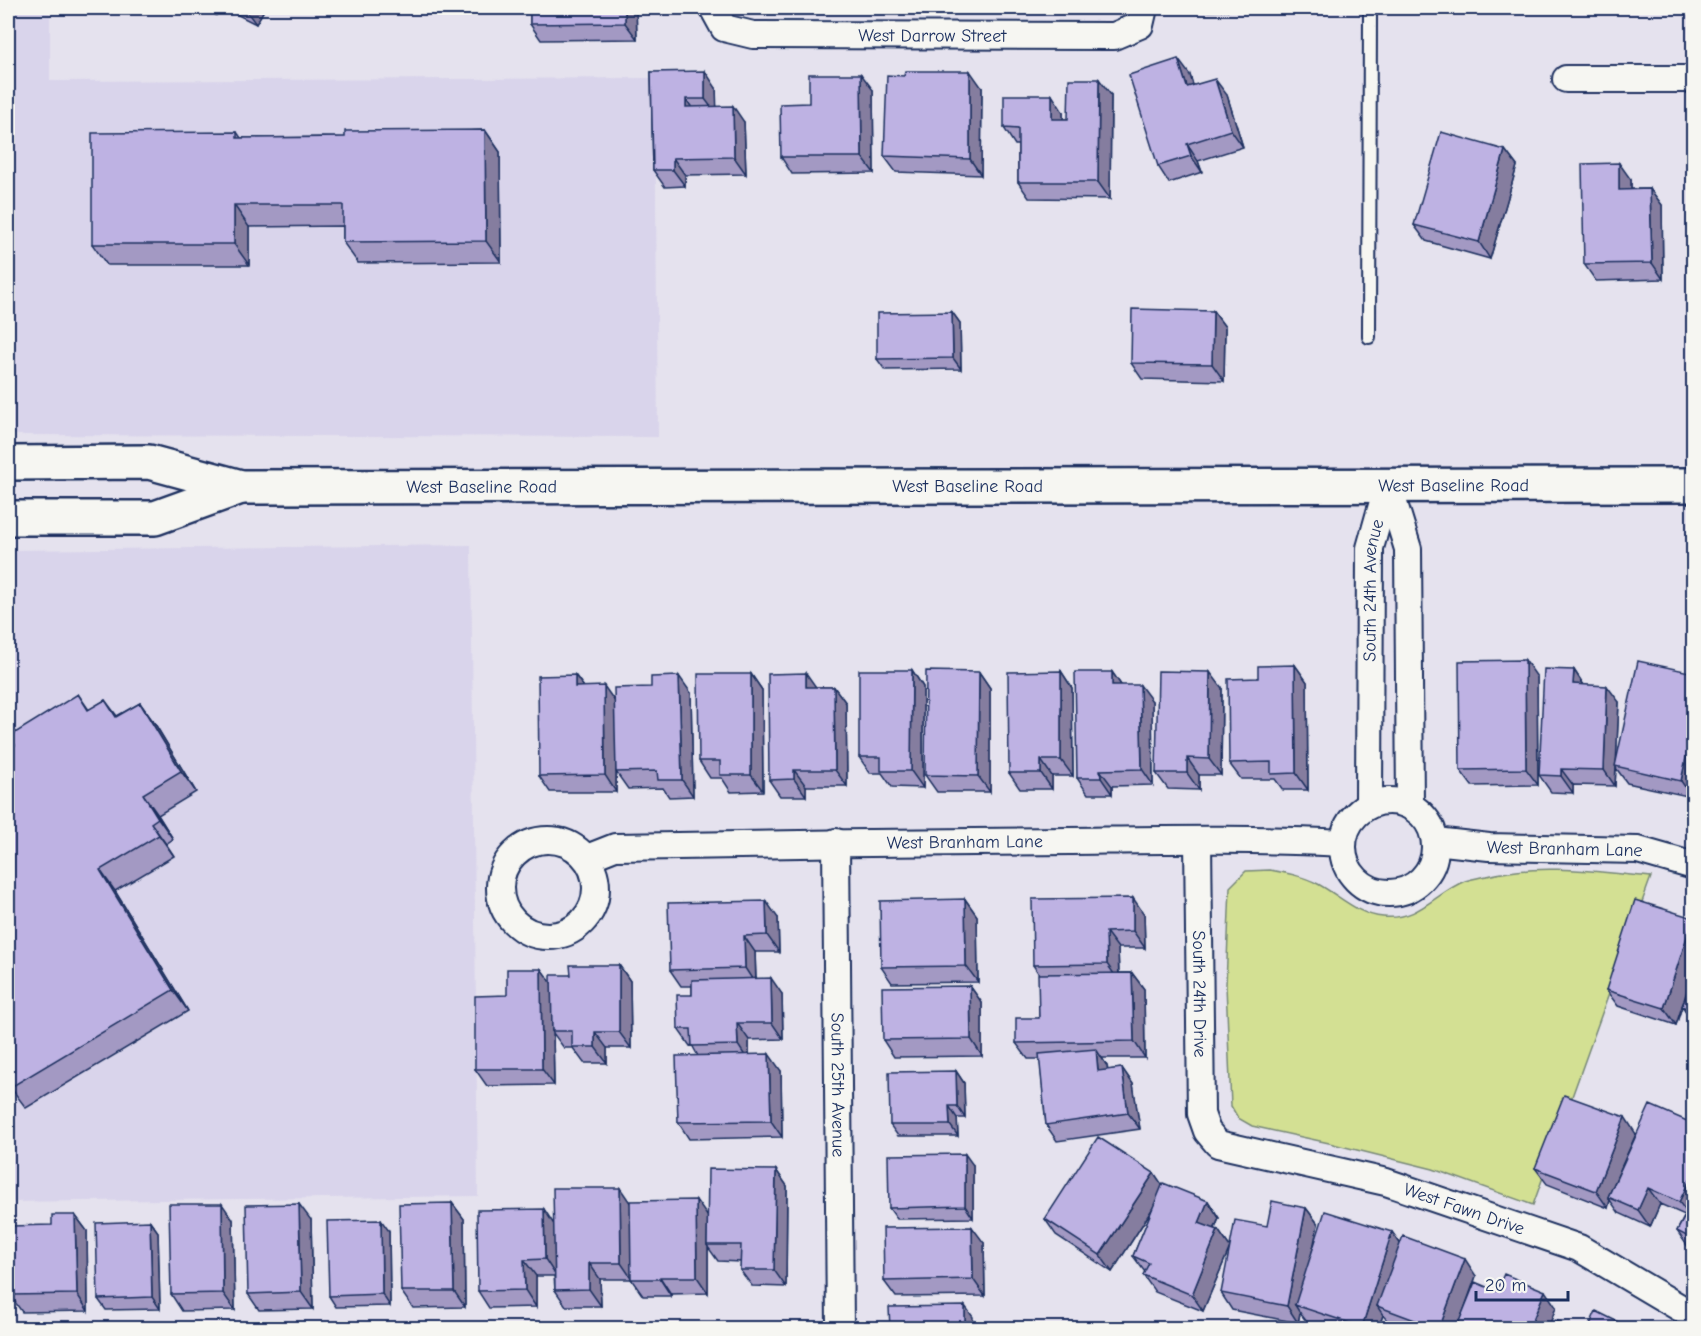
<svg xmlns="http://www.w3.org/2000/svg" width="1701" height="1336" font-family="'Comic Neue',sans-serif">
	<rect width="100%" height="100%" fill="#e5e2ee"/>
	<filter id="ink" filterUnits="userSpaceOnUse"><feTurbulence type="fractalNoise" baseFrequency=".0167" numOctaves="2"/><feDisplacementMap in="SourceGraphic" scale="12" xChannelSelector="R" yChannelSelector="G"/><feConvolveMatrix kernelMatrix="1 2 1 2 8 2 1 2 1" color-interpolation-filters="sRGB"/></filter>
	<g filter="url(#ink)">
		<!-- built -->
		<path fill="#d9d4eb" d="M8 8H50V81L655 78 658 437 8 435Z
			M471 545 478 1196 8 1202V550Z"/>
		<!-- green -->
		<path fill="#d3e093" stroke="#778878" stroke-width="1.5" d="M1270 870C1287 873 1303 876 1318 884 1340 896 1358 915 1383 917 1419 921 1435 893 1465 881 1472 879 1480 877 1487 876 1540 863 1598 872 1651 877L1533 1205 1433 1169 1329 1143 1252 1126 1238 1118 1231 1106 1226 985 1230 887 1246 871Z"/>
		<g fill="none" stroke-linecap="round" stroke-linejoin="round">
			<defs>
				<path id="lane" d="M1369 337 1370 8"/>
				<g id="street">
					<path id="s1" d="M713 8 724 28 753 35 1114 36 1140 25 1144 8"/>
					<path d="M1566 79H1694"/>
					<path d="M1388 484 1408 549 1410 805"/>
					<circle cx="1389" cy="847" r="46"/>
					<path id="s2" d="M1369 804 1370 548 1388 484"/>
					<circle cx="548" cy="888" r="48"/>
					<path id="s3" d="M1198 840 1201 1114 1207 1131 1218 1144 1386 1182 1579 1248 1694 1316"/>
					<path id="s4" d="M1435 841 1489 847 1638 850 1694 866"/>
					<path id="s5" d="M836 842 840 1328"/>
					<path id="s6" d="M587 858 615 847C767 844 918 842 1070 841 1161 840 1252 838 1342 843"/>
				</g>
				<g id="primary">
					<path id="s7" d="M8 463 149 462 241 487 1694 485"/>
					<path d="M8 518H155L241 487"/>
				</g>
			</defs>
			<!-- lane casing -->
			<use href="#lane" stroke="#1b2f5e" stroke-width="16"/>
			<!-- street casing -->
			<use href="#street" stroke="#1b2f5e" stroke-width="30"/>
			<!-- primary casing -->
			<use href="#primary" stroke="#1b2f5e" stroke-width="38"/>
			<!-- lane -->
			<use href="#lane" stroke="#f6f6f2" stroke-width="12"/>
			<!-- street -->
			<use href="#street" stroke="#f6f6f2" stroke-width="26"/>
			<!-- primary -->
			<use href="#primary" stroke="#f6f6f2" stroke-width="33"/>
		</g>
		<!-- wall -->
		<path fill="#a399c3" stroke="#1b2f5e" stroke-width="1.5" d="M202 8H220L216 15Z
			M224 8H265L256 24Z
			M530 8H636L637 39 541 40 530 24Z
			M1201 8H1283V9L1204 11Z
			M651 72 716 88V106L744 122 746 174 685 175V186L665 187 653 170Z
			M1190 75 1193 86 1227 95 1243 147 1198 161 1202 172 1169 183 1158 166Z
			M982 88 981 175 896 172 884 156Z
			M873 90 874 173 792 174 781 157 809 103Z
			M1111 95 1110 199 1029 198 1018 182V145H1015L1004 128 1063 112V119H1068Z
			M485 130 500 152 501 262 358 263 343 242V226L249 227V265H107L92 244 237 132 241 138 345 137Z
			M1505 150 1517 166 1490 259 1426 241 1414 225Z
			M1631 180V189H1650L1662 205 1663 279 1596 281 1584 264Z
			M1213 311 1225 327 1224 381 1142 379 1131 363Z
			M952 312 960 323 961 369 885 370 877 359Z
			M1295 665 1307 682 1308 790H1283L1275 779H1241L1229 763 1258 678Z
			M912 670 923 687V788L892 787 882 773H870L859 757Z
			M1574 670 1584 685 1619 702 1616 761 1694 673V792L1692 797 1627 783 1616 768 1615 786 1573 785V793L1551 792 1539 775Z
			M1061 671 1072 688 1073 776H1052V789H1020L1009 773Z
			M979 672 990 688V792H937L925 775Z
			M1112 672 1121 685 1152 701 1153 785 1112 786V794H1088L1077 778Z
			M751 674 762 690 763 791 731 792 722 778H710L699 761Z
			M575 675 584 687 615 701 691 693 693 796 669 797 663 788 628 789 616 772V763V792H550L539 776Z
			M1537 677 1538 785 1472 786 1460 770Z
			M816 687H834L846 703 847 786H806V796H780L769 780Z
			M1222 688 1221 775H1199V790L1168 789 1156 773Z
			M78 694 89 710 105 700 117 716 140 703 155 724 196 792 158 815 173 839 166 844 174 856 115 891 188 1011 26 1108 11 1088 8 1090V749L15 745Z
			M965 899 977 916 978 982 892 983 881 967Z
			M1144 914 1145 948H1118L1119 973H1132L1144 989 1145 1058H1102L1107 1066 1108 1070 1122 1068 1133 1084 1140 1129 1057 1141 1046 1125 1040 1059H1028L1016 1043 1039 1018V974L1033 965Z
			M778 918 779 952H755L756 978 782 994 783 1039 749 1040V1055L781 1071 782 1137 689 1139 678 1122 698 1056 692 1045 690 1046 678 1029 692 995V986H681L670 970Z
			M1694 919V969L1676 1025 1618 1006 1606 990Z
			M619 965 630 981 631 1048H607V1063H584L573 1048H564L553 1033 554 1085 487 1086 475 1069 507 995 541 969 551 983 571 975Z
			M1694 981V1023L1682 1006Z
			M970 986 982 1003V1056L894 1057 883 1040Z
			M956 1071 964 1083 965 1118H957L958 1136H898L890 1125Z
			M1694 1124V1250L1688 1247 1677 1231 1685 1215 1660 1204 1650 1227 1619 1213 1610 1200 1608 1208 1547 1184 1535 1168 1636 1134Z
			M973 1165V1218L897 1219 889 1208Z
			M776 1170 787 1186 786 1287 752 1286 740 1270 741 1262 718 1261 708 1247V1293L671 1294V1296H643L631 1279H600L601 1306H566L555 1290 554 1276H536V1307L489 1308 478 1291 554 1223 630 1202 707 1216Z
			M1154 1173 1162 1185 1208 1201 1219 1218 1215 1229 1218 1230 1230 1247 1203 1311 1155 1292 1143 1275 1145 1272 1133 1256 1153 1208 1112 1272 1056 1235 1045 1219Z
			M452 1203 464 1219 465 1307 413 1308 401 1291Z
			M1306 1208 1318 1224 1312 1252 1392 1232 1400 1243 1476 1276 1468 1299 1496 1291 1556 1307 1548 1329H1405L1388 1322 1383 1315 1378 1329H1328L1307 1322 1300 1313 1298 1323 1232 1310 1221 1293 1267 1226Z
			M75 1215 87 1231 88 1311 22 1312 10 1295 52 1225Z
			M233 1220 235 1310 182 1311 171 1294Z
			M311 1220 313 1309 259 1310 248 1294Z
			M150 1221 158 1232 160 1309 106 1310 98 1299Z
			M389 1231 390 1306 336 1307 329 1296Z
			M984 1243 985 1296 896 1297 884 1281Z"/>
		<!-- shaded-wall -->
		<path fill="#857d9f" stroke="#1b2f5e" stroke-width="1.5" d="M211 8H220L216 15Z
			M244 8H265L256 24Z
			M625 8H636L637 39 625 23Z
			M1178 59 1190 75 1199 104 1187 87Z
			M705 71 716 88 717 115 705 99Z
			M970 71 982 88 981 175 970 159Z
			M861 74 873 90 874 173 862 157Z
			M1099 79 1111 95 1110 199 1098 182Z
			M1215 79 1227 95 1243 147 1231 130Z
			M1052 95 1063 112V135L1052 119Z
			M686 99 697 115 686 107Z
			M733 106 744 122 746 174 734 157Z
			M485 130 500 152 501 262 486 241Z
			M1187 144 1198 161 1202 172 1191 156Z
			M1505 150 1517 166 1490 259 1479 242Z
			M673 158 685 175V186L673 170Z
			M1619 163 1631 180V206L1619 190Z
			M1650 189 1662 205 1663 279 1652 263Z
			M234 205 249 227V265L234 244Z
			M1213 311 1225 327 1224 381 1212 364Z
			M952 312 960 323 961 369 953 358Z
			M1525 660 1537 677 1538 785 1526 769Z
			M1295 665 1307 682 1308 790 1296 773Z
			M912 670 923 687V788L911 771Z
			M1574 670 1585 687 1573 684Z
			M1061 671 1072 688 1073 776 1061 760Z
			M979 672 990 688V792L978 776Z
			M1112 672 1123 688 1112 685Z
			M1210 672 1222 688 1221 775 1209 759Z
			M806 673 818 690 806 687Z
			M751 674 762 690 763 791 751 775Z
			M575 675 587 692 575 687Z
			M679 676 691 693 693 796 682 780Z
			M1140 685 1152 701 1153 785 1142 769Z
			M604 686 616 703V792L605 775Z
			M1607 686 1619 702 1615 786 1604 770Z
			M834 687 846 703 847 786 835 770Z
			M140 703 155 724 196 792 181 771Z
			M1694 721V792L1692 797 1681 781Z
			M1187 758 1199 775V790L1187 773Z
			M1041 760 1052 776V789L1041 773Z
			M1561 769 1573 785V793L1561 776Z
			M794 770 806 786V796L794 779Z
			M1100 770 1112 786V794L1101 778Z
			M143 794 158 815 173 839 158 818Z
			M151 823 166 844 174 856 159 835Z
			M100 870 115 891 188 1011 173 990Z
			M1133 898 1144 914 1145 948 1133 931Z
			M965 899 977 916 978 982 966 966Z
			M766 901 778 918 779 952 767 935Z
			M1693 918 1694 919V969L1676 1025 1664 1008Z
			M1106 932 1118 948 1119 981 1107 964Z
			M744 936 755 952 756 985 745 968Z
			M619 965 630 981 631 1048 619 1032Z
			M541 969 553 985 552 1031 553 1033 554 1085 542 1069Z
			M1132 973 1144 989 1145 1058 1134 1041Z
			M771 978 782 994 783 1039 772 1023Z
			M970 986 982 1003V1056L971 1039Z
			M737 1023 749 1040V1062L738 1045Z
			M595 1032 607 1048V1063L595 1047Z
			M1096 1049 1107 1066 1109 1088 1098 1071Z
			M769 1054 781 1071 782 1137 771 1121Z
			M1122 1068 1133 1084 1140 1129 1128 1113Z
			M956 1071 964 1083 965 1118 957 1106Z
			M949 1106 957 1118 958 1136 950 1125Z
			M1625 1117 1636 1134 1608 1197 1610 1200 1608 1208 1596 1191Z
			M965 1154 973 1165V1218L965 1206Z
			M776 1170 787 1186 786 1287 774 1270Z
			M1694 1171V1213L1691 1218 1679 1202Z
			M1154 1173 1165 1189 1112 1272 1100 1255Z
			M620 1188 631 1204 632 1279 621 1263Z
			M1648 1188 1660 1204 1650 1227 1638 1210Z
			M696 1200 708 1217 707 1245 708 1247V1293L697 1277Z
			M1208 1201 1219 1218 1210 1239 1199 1223Z
			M452 1203 464 1219 465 1307 454 1291Z
			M222 1204 233 1220 235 1310 223 1293Z
			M299 1204 311 1220 313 1309 301 1292Z
			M1306 1208 1318 1224 1301 1307 1295 1305 1300 1313 1298 1323 1287 1306Z
			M544 1209 555 1226 556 1276 545 1259Z
			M75 1215 87 1231 88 1311 77 1294Z
			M381 1220 389 1231 390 1306 382 1294Z
			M150 1221 158 1232 160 1309 152 1297Z
			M972 1227 984 1243 985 1296 973 1279Z
			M1218 1230 1230 1247 1203 1311 1192 1295Z
			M1392 1232 1404 1249 1377 1306 1383 1315 1378 1329H1363L1362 1327Z
			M1465 1259 1476 1276 1457 1329H1439Z
			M524 1260 536 1276V1307L525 1290Z
			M589 1263 600 1279 601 1306 589 1289Z
			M660 1277 671 1294V1296L660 1279Z
			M1545 1291 1556 1307 1548 1329H1529Z
			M965 1306 973 1317V1329H965Z"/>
		<!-- building -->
		<path fill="#beb2e3" stroke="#1b2f5e" stroke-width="1.5" d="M530 8H625V23L530 24Z
			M1178 59 1187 87 1215 79 1231 130 1187 144 1191 156 1158 166 1129 75Z
			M705 71V99H686V107L733 106 734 157 673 158V170H653L651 72Z
			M905 71H970V159L884 156 887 75 904 76Z
			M809 74H861L862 157H781L780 104 809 103Z
			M1069 79H1099L1098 182H1018V129L1004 128V95H1052V119H1068Z
			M485 130 486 241 343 242V205H234V244H92V133L237 132V138L345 137V131Z
			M1441 132 1505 150 1479 242 1414 225Z
			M1619 163V190L1650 189 1652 263 1584 264 1582 164Z
			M1132 309 1213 311 1212 364 1131 363Z
			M952 312 953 358 877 359V313Z
			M1525 660 1526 769 1460 770 1459 661Z
			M1638 661 1694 673V721L1681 781 1615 766Z
			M1295 665 1296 773 1271 774V762L1229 763 1228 679 1258 678V666Z
			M1544 669 1574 670 1573 684 1607 686 1604 770 1561 769V776L1539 775Z
			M859 670H912L911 771H881V757H859Z
			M926 671 979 672 978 776 925 775Z
			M1061 671V760H1041V773H1009L1008 672Z
			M1158 671 1210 672 1209 759 1187 758V773H1156Z
			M1075 672H1112V685H1140L1142 769 1100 770 1101 778H1077Z
			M806 673V687H834L835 770H794V779L769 780 768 674Z
			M698 674H751V775H720V761H699Z
			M575 675V687L604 686 605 775 539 776 538 676Z
			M679 676 682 780H658L657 771 616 772 614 688 651 687V677Z
			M78 694 88 710 105 700 116 717 140 703 181 771 143 794 158 818 151 823 159 835 100 870 173 990 11 1087 8 1082V749L15 745 10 736Z
			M1133 898V931L1106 932 1107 964 1033 965 1032 899Z
			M965 899 966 966 881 967 880 901Z
			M1635 900 1693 918 1664 1008 1606 990Z
			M766 901 767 935 744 936 745 968 670 970 668 903Z
			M570 965H619V1032H595V1047H572V1031H552L551 975H571Z
			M507 969H541L542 1069H475V996L507 995Z
			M1132 973 1134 1041 1016 1043V1018H1039L1038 974Z
			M771 978 772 1023H737L738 1045 692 1046 691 1029H678L677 995H692V980Z
			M1694 981V1012L1682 1006Z
			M970 986 971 1039 883 1040 882 987Z
			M1096 1049 1098 1071 1122 1068 1128 1113 1046 1125 1039 1054Z
			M769 1054 771 1121 678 1122 676 1056Z
			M956 1071 957 1106H949L950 1125H890L889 1072Z
			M1564 1095 1625 1117 1596 1191 1535 1168Z
			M1650 1105 1694 1124V1171L1679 1202 1648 1188 1638 1210 1608 1197Z
			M1098 1137 1154 1173 1100 1255 1045 1219Z
			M965 1154V1206L889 1208 888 1155Z
			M708 1169 776 1170 774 1270H740L741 1245H707Z
			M1163 1183 1208 1201 1199 1223 1218 1230 1192 1295 1143 1275 1149 1263 1133 1256Z
			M553 1188H620L621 1263H589V1289L555 1290Z
			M696 1200 697 1277H660V1279H631L630 1201Z
			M1694 1200V1240L1677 1231Z
			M1272 1201 1306 1208 1287 1306 1221 1293 1235 1220 1267 1226Z
			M452 1203 454 1291H401L399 1204Z
			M169 1204H222L223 1293 171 1294Z
			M299 1204 301 1292 248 1294 246 1205Z
			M544 1209 545 1259 524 1260 525 1290 478 1291 477 1210Z
			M1325 1211 1392 1232 1362 1327 1295 1305Z
			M52 1215H75L77 1294 10 1295 9 1226 52 1225Z
			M381 1220 382 1294 329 1296 327 1221Z
			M150 1221 152 1297 98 1299 96 1223Z
			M972 1227 973 1279 884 1281 883 1228Z
			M1403 1236 1465 1259 1439 1329 1377 1306Z
			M1504 1274 1545 1291 1529 1329H1456L1475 1282 1496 1291Z
			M965 1306V1329H890L889 1307Z
			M1596 1311 1626 1326 1625 1329H1588Z
			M1555 1320 1573 1329H1550Z"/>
	</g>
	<g text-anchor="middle" stroke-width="6" stroke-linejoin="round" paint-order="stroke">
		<!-- street labels -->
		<g font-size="18" fill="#1b2f5e" stroke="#f6f6f2">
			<text dy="6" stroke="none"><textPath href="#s1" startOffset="232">West Darrow Street</textPath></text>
			<text dy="6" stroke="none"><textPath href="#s7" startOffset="1449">West Baseline Road</textPath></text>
			<text dy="6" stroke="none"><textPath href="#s7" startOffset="963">West Baseline Road</textPath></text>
			<text dy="6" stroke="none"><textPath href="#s7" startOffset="477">West Baseline Road</textPath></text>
			<text dy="6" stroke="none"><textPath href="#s2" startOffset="214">South 24th Avenue</textPath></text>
			<text dy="6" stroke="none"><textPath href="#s6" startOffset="380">West Branham Lane</textPath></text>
			<text dy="6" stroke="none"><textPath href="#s4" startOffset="130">West Branham Lane</textPath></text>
			<text dy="6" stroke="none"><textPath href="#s3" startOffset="154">South 24th Drive</textPath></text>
			<text dy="6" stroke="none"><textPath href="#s5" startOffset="243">South 25th Avenue</textPath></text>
			<text dy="6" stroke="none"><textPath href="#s3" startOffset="564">West Fawn Drive</textPath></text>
		</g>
	</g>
	<!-- margin -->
	<rect width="1701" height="1336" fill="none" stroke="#f6f6f2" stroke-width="30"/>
	<rect x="15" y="15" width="1671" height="1306" fill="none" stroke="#1b2f5e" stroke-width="2" filter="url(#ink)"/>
	<!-- scale -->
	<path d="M1476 1291v9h92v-9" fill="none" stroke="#1b2f5e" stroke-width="3"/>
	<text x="1485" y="1291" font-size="18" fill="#1b2f5e" stroke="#f6f6f2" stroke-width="4.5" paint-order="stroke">20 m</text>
</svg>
